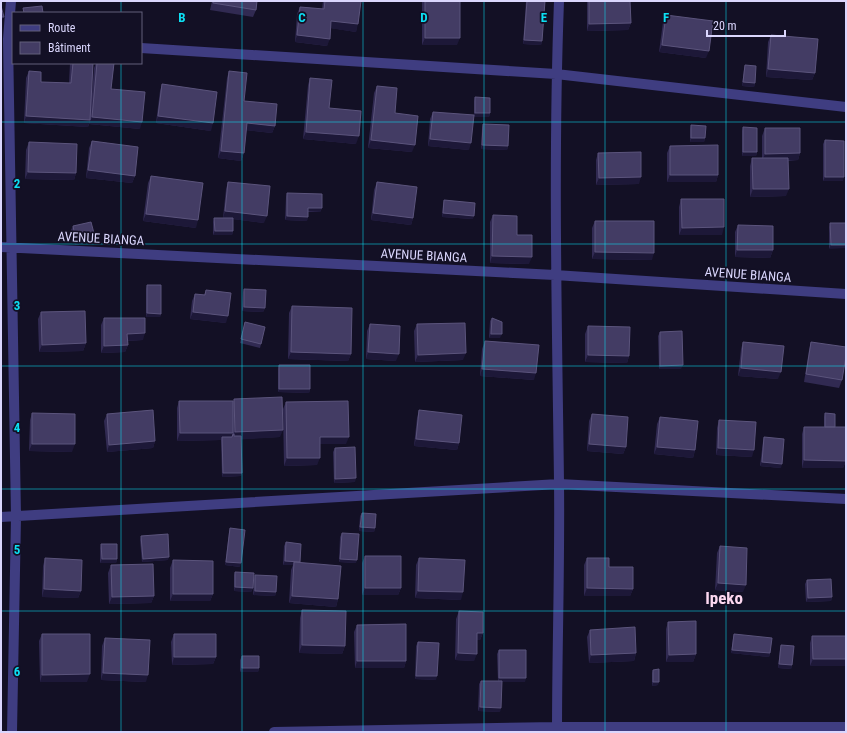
<svg xmlns="http://www.w3.org/2000/svg" width="847" height="733" font-family="'Roboto Condensed',sans-serif">
	<rect width="100%" height="100%" fill="#131025"/>
	<g fill="none" stroke-linecap="round" stroke-linejoin="round">
		<!-- street -->
		<path stroke="#3f3d81" stroke-width="10" d="M11 1 8 39 16 517 12 732
			M141 48 556 74 846 107
			M1 247 555 275 846 294
			M1 517 559 484 846 499
			M274 732 557 727H846
			M557 732C557 649 560 565 559 482 557 322 553 161 559 1"/>
	</g>
	<!-- wall -->
	<path fill="#312a52" d="M212 1H257L256 10 253 17 210 10Z
		M323 1H361L356 32 331 28 327 46 295 42 297 14 300 7 322 9Z
		M422 1H460L457 45H422Z
		M526 1H545L542 41 541 45 523 44Z
		M587 1H630L631 23 628 30 587 31Z
		M666 15 706 58 659 52 663 22Z
		M771 35 815 73 812 80 766 77 768 42Z
		M70 63H93L92 94 94 68 96 63H114L111 89 140 129 89 124 88 127 24 123 26 78 29 71 41 82 69 83Z
		M745 65 755 83 754 87 742 86 744 69Z
		M229 71 244 101 275 126 272 133 246 130 244 153 241 161 218 158 227 78Z
		M310 78 329 108 356 144 303 139 308 85Z
		M162 84 211 131 156 123 160 91Z
		M377 86 412 152 368 148 374 93Z
		M475 97 490 113 489 117H474V101Z
		M433 112 469 150 428 146 430 119Z
		M483 124 508 146 507 150 481 149 482 128Z
		M691 125 705 138 704 142H690V129Z
		M743 127 757 152 756 156H742V131Z
		M765 128 800 153 798 160 788 161 786 196 750 197V166L752 158H762V136Z
		M825 140 843 181H823V144Z
		M92 141 135 176 132 183 86 178 89 148Z
		M29 142 76 173 74 180 25 179 26 150Z
		M670 146 718 175 716 182H667V153Z
		M598 153 639 184 596 185V160Z
		M151 176 196 228 143 221 148 183Z
		M228 182 264 223 233 219V231L232 235H213V222L214 218H223L226 189Z
		M377 182 413 218 411 225 371 220 374 190Z
		M287 193 322 208 320 212H308L307 221 285 220 286 197Z
		M681 199 722 235H679V207Z
		M444 200 473 219 442 217 443 204Z
		M493 215 517 235 529 264 490 263V222Z
		M595 221 652 260 592 259V228Z
		M830 223H846L829 249V227Z
		M738 225 773 250 770 258 735 257V232Z
		M73 226 93 241 75 245 71 230Z
		M147 285 161 314 160 317H146V289Z
		M244 289 265 308 263 312 242 311 243 292Z
		M206 290 226 323 190 319 192 301 195 294 204 295Z
		M292 306 351 354 348 361 288 359 289 313Z
		M41 312 86 343 83 351 39 352 38 319Z
		M104 318 143 340 127 341 128 345 125 352 101 353V325Z
		M492 318 500 338H489L490 321Z
		M245 322 261 344 260 348 240 343Z
		M370 324 396 361 366 359 367 331Z
		M417 324 463 360 415 362 414 331Z
		M588 326 629 356 627 363 585 362V334Z
		M660 332 681 369H659L658 336Z
		M485 341 534 380 480 376 482 349Z
		M743 342 778 379 738 376 741 349Z
		M811 342 842 380 839 388 804 382 809 350Z
		M279 365 310 389 309 393 278 392V369Z
		M234 399 280 437 241 439 242 473 241 476 222 477 221 440 177 441V408L179 401H233Z
		M286 402 346 444H320L317 465 284 466 283 409Z
		M419 410 459 443 457 450 414 446 417 418Z
		M32 413 72 452 29 451 30 420Z
		M825 413 835 427 846 461 843 468H802V434L804 427H824V417Z
		M107 414 155 441 153 448 107 452 104 421Z
		M592 414 626 447 623 454 587 451 589 421Z
		M660 417 695 450 693 458 654 454 657 424Z
		M719 420 752 457 716 455 717 428Z
		M764 437 781 468 760 466 763 441Z
		M335 448 355 482 334 483 333 452Z
		M362 513 375 528 374 532 359 531 360 516Z
		M230 528 240 567 225 565 229 532Z
		M342 533 356 563 339 562 340 537Z
		M141 536 168 560 142 562 140 540Z
		M286 542 300 562 299 563 338 599 336 607 289 603 291 570 293 565H283L284 546Z
		M101 544 117 559 116 563H100V548Z
		M720 546 743 592 715 590 717 553Z
		M365 556 401 588 398 595H362V563Z
		M45 558 81 591 78 598 42 597 43 566Z
		M419 558 461 600 415 598 416 565Z
		M587 558 609 567 633 589 630 596H584V565Z
		M173 560 213 594 210 601H170V568Z
		M111 565 154 596 151 603 109 604 108 573Z
		M235 572 253 588 251 592 234 591V575Z
		M255 575 276 592 275 596 253 595 254 579Z
		M807 580 832 597 831 601 806 602 805 584Z
		M302 610 345 646 342 654 299 653 300 618Z
		M459 611 483 633 480 640H477L474 661 455 660 456 619Z
		M668 622 696 654 693 662H666V629Z
		M357 625 406 661 404 668H355L354 632Z
		M590 630 636 653 634 661 589 663 587 637Z
		M42 634 87 682H40L39 641Z
		M174 634 216 657 213 664 172 665 171 642Z
		M734 634 770 653 769 657 731 653 733 638Z
		M812 636H846L810 666V643Z
		M105 638 146 682 101 680 102 646Z
		M418 642 436 680 415 679 416 646Z
		M781 645 792 665 791 669 778 668 780 649Z
		M499 650 525 682H502L500 712 478 711 479 684 481 681H498L497 654Z
		M242 656 259 668 258 672H240V660Z
		M653 670 658 685 652 686V673Z"/>
	<!-- shaded-wall -->
	<path fill="#1d1838" d="M1 17H4L2 20 1 21Z
		M331 21 358 24 356 32 329 28Z
		M631 23 628 30 587 31 589 24Z
		M297 35 330 39 327 46 295 42Z
		M425 38H460L457 45H422Z
		M524 40 542 41 541 45 523 44Z
		M662 45 709 51 706 58 659 52Z
		M768 69 815 73 812 80 766 77Z
		M743 82 755 83 754 87 742 86Z
		M475 113H490L489 117H474Z
		M26 116 90 120 88 127 24 123Z
		M158 116 213 123 211 131 156 123Z
		M92 117 142 122 140 129 89 124Z
		M247 123 275 126 272 133 245 130Z
		M306 132 359 136 356 144 303 139Z
		M691 138H705L704 142H690Z
		M430 139 471 143 469 150 428 146Z
		M371 140 415 145 412 152 368 148Z
		M482 145 508 146 507 150 481 149Z
		M221 151 244 153 241 161 218 158Z
		M743 152H757L756 156H742Z
		M800 153 798 160 762 161 765 154Z
		M88 170 135 176 132 183 86 178Z
		M28 172 76 173 74 180 25 179Z
		M670 175H718L716 182H667Z
		M641 177 639 184 596 185 599 178Z
		M825 177H844L843 181H823Z
		M753 189H789L786 196 750 197Z
		M308 208H322L320 212 307 211Z
		M225 211 267 216 264 223 223 218Z
		M373 213 413 218 411 225 371 220Z
		M443 213 474 216 473 219 442 217Z
		M146 214 198 220 196 228 143 221Z
		M287 216 308 217 307 221 285 220Z
		M724 227 722 235H679L682 228Z
		M215 231H233L232 235H213Z
		M95 237 93 241 75 245 76 241Z
		M831 245H846V248L829 249Z
		M737 250H773L770 258 735 257Z
		M595 252 654 253 652 260 592 259Z
		M492 256 532 257 529 264 490 263Z
		M244 307 265 308 263 312 242 311Z
		M193 312 228 316 226 323 190 319Z
		M147 313 161 314 160 317H146Z
		M145 333 143 340 124 341 127 334Z
		M491 334H502L500 338H489Z
		M86 343 83 351 39 352 42 345Z
		M128 345 125 352 101 353 104 346Z
		M291 352 351 354 348 361 288 359Z
		M368 352 399 354 396 361 366 359Z
		M466 353 463 360 415 362 418 355Z
		M588 355 629 356 627 363 585 362Z
		M683 365 681 369H659L660 366Z
		M741 368 781 372 778 379 738 376Z
		M482 369 536 373 534 380 480 376Z
		M279 389H310L309 393 278 392Z
		M283 430 280 437 233 440 235 432Z
		M180 433H233L231 440 222 437 221 440 177 441Z
		M320 437H349L346 444H317Z
		M416 439 459 443 457 450 414 446Z
		M155 441 153 448 107 452 109 445Z
		M32 444H75L72 452 29 451Z
		M589 444 626 447 623 454 587 451Z
		M657 447 695 450 693 458 654 454Z
		M718 448 754 450 752 457 716 455Z
		M287 458H320L317 465 284 466Z
		M804 460 846 461 843 468H802Z
		M762 462 782 464 781 468 760 466Z
		M223 473H242L241 476 222 477Z
		M356 478 355 482 334 483 335 479Z
		M360 527 375 528 374 532 359 531Z
		M169 557 168 560 142 562 143 559Z
		M102 559H117L116 563H100Z
		M340 559 357 560 356 563 339 562Z
		M285 561 300 562 298 566 294 562 293 565H283Z
		M226 562 241 563 240 567 225 565Z
		M718 583 746 585 743 592 715 590Z
		M235 587 253 588 251 592 234 591Z
		M365 588H401L398 595H362Z
		M587 588 633 589 630 596H584Z
		M44 589 81 591 78 598 42 597Z
		M255 591 276 592 275 596 253 595Z
		M418 591 463 592 461 600 415 598Z
		M173 594H213L210 601H170Z
		M154 596 151 603 109 604 112 597Z
		M292 596 338 599 336 607 289 603Z
		M832 597 831 601 806 602 808 598Z
		M477 633H483L480 640H475Z
		M302 645 345 646 342 654 299 653Z
		M732 650 770 653 769 657 731 653Z
		M458 653 477 654 474 661 455 660Z
		M636 653 634 661 589 663 591 655Z
		M696 654 693 662H666L669 655Z
		M174 657H216L213 664 172 665Z
		M813 659H846V666H810Z
		M357 661H406L404 668H355Z
		M779 664 792 665 791 669 778 668Z
		M242 668H259L258 672H240Z
		M103 673 148 675 146 682 101 680Z
		M90 674 87 682H40L42 675Z
		M416 676H437L436 680 415 679Z
		M499 678H526L525 682H498Z
		M653 682H659L658 685 652 686Z
		M480 707 501 708 500 712 478 711Z"/>
	<!-- building -->
	<path fill="#433c64" stroke="#5b547c" d="M213 1H257L256 10 213 3Z
		M325 1H361L358 24 331 21 330 39 297 35 300 7 324 9Z
		M425 1H460V38H425Z
		M527 1H545L542 41 524 40Z
		M589 1H630L631 23 589 24Z
		M1 6 4 17H1Z
		M42 6 43 13H24L23 8Z
		M666 15 713 21 709 51 662 45Z
		M771 35 818 39 815 73 768 69Z
		M73 63H93L90 120 26 116 29 71 41 72V82L71 83Z
		M97 63H114L111 89 145 92 142 122 92 117Z
		M745 65 756 66 755 83 743 82Z
		M229 71 247 73 244 101 277 104 275 126 247 123 244 153 221 151Z
		M310 78 332 80 329 108 361 111 359 136 306 132Z
		M162 84 217 92 213 123 158 116Z
		M377 86 397 88 395 113 418 116 415 145 371 140Z
		M475 97 490 98V113H475Z
		M433 112 474 115 471 143 430 139Z
		M483 124 509 125 508 146 482 145Z
		M691 125 706 126 705 138H691Z
		M743 127 757 128V152H743Z
		M765 128H800V153L765 154Z
		M825 140 844 141V177H825Z
		M92 141 138 147 135 176 88 170Z
		M29 142 77 144 76 173 28 172Z
		M718 145V175H670V146Z
		M641 152V177L599 178 598 153Z
		M752 158H788L789 189H753Z
		M151 176 203 183 198 220 146 214Z
		M228 182 270 186 267 216 225 211Z
		M377 182 417 187 413 218 373 213Z
		M287 193 322 194V208H308V217L287 216Z
		M681 199H724V227L682 228Z
		M444 200 475 203 474 216 443 213Z
		M493 215 517 216V235H532V257L492 256Z
		M214 218H233V231H215Z
		M595 221H654V253L595 252Z
		M91 222 95 237 76 241 73 226Z
		M830 223H846V245H831Z
		M738 225 773 226V250H737Z
		M147 285H161V314L147 313Z
		M244 289 266 290 265 308 244 307Z
		M206 290 231 293 228 316 193 312 195 294 205 295Z
		M292 306 352 308 351 354 291 352Z
		M85 311 86 343 42 345 41 312Z
		M104 318H145V333L127 334 128 345 104 346Z
		M492 318 502 322V334H491Z
		M245 322 265 327 261 344 241 339Z
		M465 323 466 353 418 355 417 324Z
		M370 324 400 326 399 354 368 352Z
		M588 326 630 327 629 356 588 355Z
		M682 331 683 365 660 366V332Z
		M485 341 539 345 536 373 482 369Z
		M743 342 784 346 781 372 741 368Z
		M811 342 846 347V356L842 380 806 374Z
		M279 365H310V389H279Z
		M282 397 283 430 235 432 234 399Z
		M179 401H233V433H180Z
		M348 401 349 437H320V458H287L286 402Z
		M153 410 155 441 109 445 107 414Z
		M419 410 462 415 459 443 416 439Z
		M32 413 75 414V444H32Z
		M825 413 835 414V427H825Z
		M592 414 628 417 626 447 589 444Z
		M660 417 698 421 695 450 657 447Z
		M719 420 756 422 754 450 718 448Z
		M804 427H846V461L804 460Z
		M233 434H234V436H241L242 473H223L222 437H232Z
		M764 437 784 439 782 464 762 462Z
		M355 447 356 478 335 479V448Z
		M362 513 376 514 375 528 360 527Z
		M230 528 245 530 241 563 226 562Z
		M342 533 359 534 357 560 340 559Z
		M168 534 169 557 143 559 141 536Z
		M286 542 301 544 300 562 285 561Z
		M101 544H117V559H102Z
		M720 546 747 548 746 585 718 583Z
		M365 556H401V588H365Z
		M45 558 82 560 81 591 44 589Z
		M419 558 465 560 463 592 418 591Z
		M587 558H609V567H633V589L587 588Z
		M173 560 213 561V594H173Z
		M294 562 341 566 338 599 292 596Z
		M153 564 154 596 112 597 111 565Z
		M235 572 254 573 253 588 235 587Z
		M255 575 277 576 276 592 255 591Z
		M831 579 832 597 808 598 807 580Z
		M302 610 346 611 345 646 302 645Z
		M459 611 483 612V633H477V654L458 653Z
		M696 621V654L669 655 668 622Z
		M406 624V661H357V625Z
		M635 627 636 653 591 655 590 630Z
		M42 634H90V674L42 675Z
		M174 634H216V657H174Z
		M734 634 772 638 770 653 732 650Z
		M812 636H846V659H813Z
		M105 638 150 640 148 675 103 673Z
		M418 642 439 643 437 676H416Z
		M781 645 794 646 792 665 779 664Z
		M499 650H526V678H499Z
		M242 656H259V668H242Z
		M659 669V682H653V670Z
		M481 681H502L501 708 480 707Z"/>
	<!-- grid -->
	<path fill="none" stroke="#0cdff3" stroke-width="1" stroke-opacity="0.55" d="M121 1V13M242 1V732M363 1V732M484 1V732M605 1V732M726 1V732M121 63V732M1 122H846M1 244H846M1 366H846M1 489H846M1 611H846"/>
	<g text-anchor="middle" stroke-width="3.5" stroke-linejoin="round" paint-order="stroke">
		<!-- street labels -->
		<g font-size="13" fill="#dad6fd" stroke="#131025">
			<text transform="translate(101 238) rotate(3)" y="5">AVENUE BIANGA</text>
			<text transform="translate(424 255) rotate(3)" y="5">AVENUE BIANGA</text>
			<text transform="translate(748 274) rotate(4)" y="5">AVENUE BIANGA</text>
		</g>
		<!-- district labels -->
		<g font-size="17" font-weight="bold" fill="#fdd8f0" stroke="#131025">
			<text x="724" y="604">Ipeko</text>
		</g>
	</g>
	<g font-size="13" text-anchor="middle" font-weight="bold" fill="#0cdff3" stroke="#131025" stroke-width="3.5" stroke-linejoin="round" paint-order="stroke">
		<text x="182" y="22">B</text>
		<text x="302" y="22">C</text>
		<text x="424" y="22">D</text>
		<text x="544" y="22">E</text>
		<text x="666" y="22">F</text>
		<text x="17" y="188">2</text>
		<text x="17" y="310">3</text>
		<text x="17" y="432">4</text>
		<text x="17" y="554">5</text>
		<text x="17" y="676">6</text>
	</g>
	<!-- border -->
	<rect width="847" height="733" fill="none" stroke="#dad6fd" stroke-width="4"/>
	<!-- legend -->
	<rect x="12" y="12" width="130" height="52" fill="#131025" stroke="#635f7b"/>
	<rect x="20" y="25" width="20" height="6" fill="#3f3d81" stroke="#635f7b"/>
	<text x="48" y="32" font-size="12" fill="#dad6fd">Route</text>
	<rect x="20" y="42" width="20" height="12" fill="#433c64" stroke="#635f7b"/>
	<text x="48" y="52" font-size="12" fill="#dad6fd">Bâtiment</text>
	<!-- scale -->
	<path d="M707 30v6h78v-6" fill="none" stroke="#dad6fd" stroke-width="2"/>
	<text x="713" y="30" font-size="12" fill="#dad6fd" stroke="#131025" stroke-width="3" paint-order="stroke">20 m</text>
</svg>
